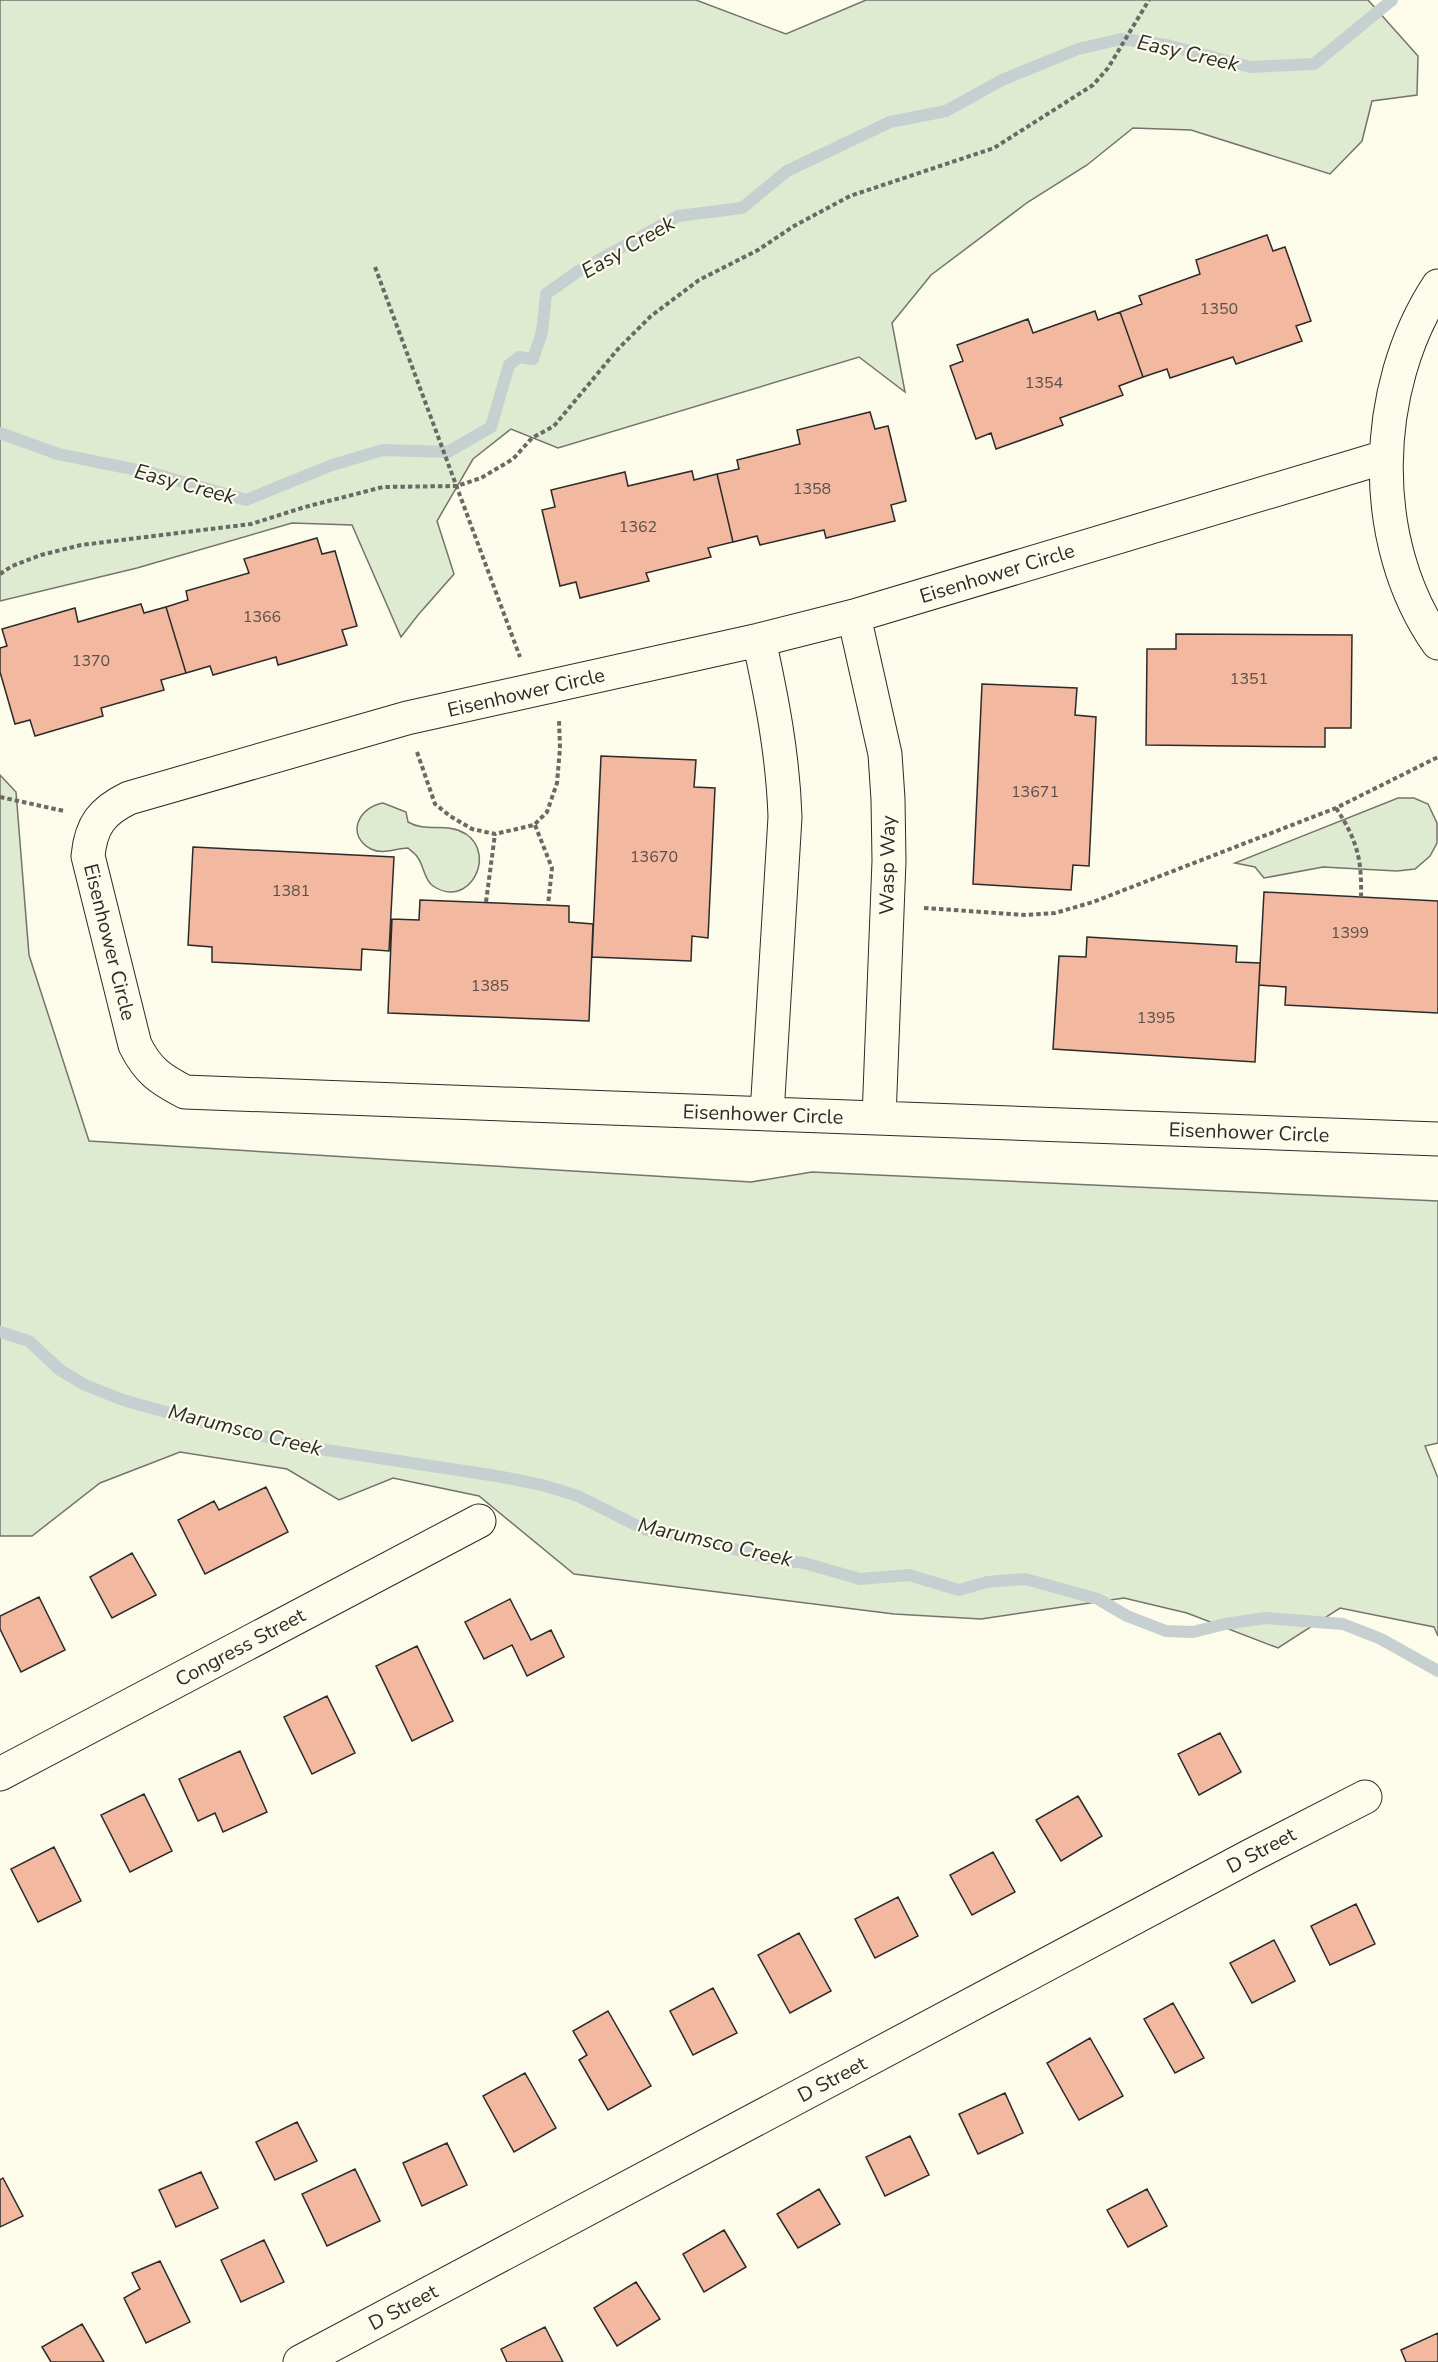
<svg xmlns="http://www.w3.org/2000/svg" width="1438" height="2362" font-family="'Nunito Sans',sans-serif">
	<rect width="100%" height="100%" fill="#fdfbea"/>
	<!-- green -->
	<path fill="#deebd1" stroke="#74746e" stroke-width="1.5" d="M0 0H696L786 34 866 0H1368L1418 56 1417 95 1372 101 1362 141 1330 174 1191 130 1133 128 1087 165 1028 202 931 275 892 323 905 392 859 357 558 448 511 429 473 459 437 521 454 574 418 615 401 637 352 525 292 523 137 568 0 601Z
		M0 775 16 792 29 955 89 1141 751 1182 812 1172 1438 1201V1443L1425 1446 1438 1478V1636L1434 1627 1340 1608 1278 1648 1187 1613 1124 1598 981 1619 894 1614 574 1574 479 1496 393 1478 339 1500 287 1469 180 1452 100 1483 32 1536H0Z
		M1398 798H1414L1428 804 1437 823V843L1430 856 1415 869 1397 871 1323 867 1264 878 1255 867 1235 863Z
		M383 803 406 812 408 822C426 833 447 822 466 834 497 855 469 910 433 886 424 880 424 866 418 858 416 854 411 851 408 848 396 848 383 855 371 849 345 835 359 807 383 803Z"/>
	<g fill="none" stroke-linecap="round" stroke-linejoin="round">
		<!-- stream -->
		<path stroke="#c7d0d0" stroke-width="12" d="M0 433 58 454 152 473 246 500 332 465 383 450 448 452 491 427 509 365 519 357 533 359 542 332 546 294 577 272 678 216 742 208 787 171 890 122 946 111 1002 80 1078 49 1121 39 1167 45 1250 67 1314 64 1392 0
			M0 1332 29 1341 60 1370 85 1385 123 1400 205 1423 320 1449 497 1476 542 1485 578 1496 646 1530 723 1546 767 1558 804 1563 860 1579 909 1575 959 1590 987 1582 1025 1579 1098 1599 1127 1616 1166 1631 1193 1632 1225 1624 1265 1618 1343 1624 1381 1639 1438 1671"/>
	</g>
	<!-- building -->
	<path fill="#f2b8a0" stroke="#2b2b2b" stroke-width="1.5" d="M1267 235 1273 251 1285 247 1311 321 1296 326 1302 341 1236 364 1233 357 1170 378 1167 369 1143 377 1120 312 1142 304 1139 296 1200 274 1196 260Z
		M1095 311 1098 320 1120 312 1143 377 1119 386 1123 395 1060 418 1063 425 996 449 991 433 976 439 950 366 963 361 957 345 1028 319 1033 333Z
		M870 412 875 429 888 426 906 501 891 505 895 521 826 538 824 530 760 545 757 536 733 542 717 474 739 469 737 460 800 444 797 430Z
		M692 471 694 480 717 474 733 542 708 548 711 557 646 573 649 581 580 598 576 582 560 586 542 510 555 507 551 490 625 472 628 486Z
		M317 538 322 554 335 551 357 626 342 630 347 645 278 665 276 657 213 675 210 666 186 673 166 607 188 600 186 591 249 573 244 559Z
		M141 604 144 613 166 607 186 673 161 680 164 690 101 708 103 716 35 736 30 720 15 724 0 672V648L7 646 2 629 75 608 78 622Z
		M1176 634 1352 635 1351 728H1325V747L1146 745 1147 649H1176Z
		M982 684 1077 688 1075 715 1096 717 1089 866 1073 865 1071 890 973 884Z
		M601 756 696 760 694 787 715 788 708 938 692 936 691 961 592 957Z
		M193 847 394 857 389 951 362 949 361 970 212 962V947L188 945Z
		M1264 892 1438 901V1013L1285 1005 1286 987 1259 985Z
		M420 900 569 906V922L593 924 589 1021 388 1013 392 919 419 920Z
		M1087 937 1237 946 1236 962 1260 963 1255 1062 1053 1049 1059 956 1086 957Z
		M266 1487 288 1532 205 1574 178 1520 214 1501 219 1510Z
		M132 1553 156 1595 112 1618 90 1577Z
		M39 1597 65 1650 21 1672 0 1629V1616Z
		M510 1599 531 1640 551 1630 564 1657 527 1676 512 1645 484 1659 465 1622Z
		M417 1646 453 1721 412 1741 376 1666Z
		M327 1696 355 1753 312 1774 284 1717Z
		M1220 1733 1241 1772 1199 1795 1178 1754Z
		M240 1751 267 1812 223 1832 215 1813 198 1821 179 1779Z
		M144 1794 172 1851 130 1872 101 1815Z
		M1078 1796 1102 1836 1061 1861 1036 1820Z
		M54 1847 81 1901 38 1922 11 1869Z
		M993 1852 1015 1892 972 1915 950 1875Z
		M898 1897 918 1936 875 1958 855 1919Z
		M1356 1904 1375 1944 1330 1965 1311 1926Z
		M799 1933 831 1991 790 2013 758 1955Z
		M1274 1940 1295 1981 1252 2003 1230 1963Z
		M713 1988 737 2033 693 2055 670 2011Z
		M1173 2003 1204 2058 1175 2073 1144 2019Z
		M608 2011 651 2086 608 2110 579 2060 587 2055 573 2031Z
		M1090 2038 1123 2096 1079 2120 1047 2063Z
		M525 2073 556 2128 514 2152 483 2096Z
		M1005 2093 1023 2133 978 2154 959 2114Z
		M297 2122 317 2161 275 2180 256 2142Z
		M910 2136 929 2175 885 2196 866 2157Z
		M447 2143 467 2185 422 2206 403 2163Z
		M355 2169 380 2221 327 2246 302 2194Z
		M201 2172 218 2208 176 2227 159 2190Z
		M3 2178 23 2216 0 2227V2180Z
		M819 2189 840 2224 798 2248 777 2214Z
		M1147 2189 1167 2226 1128 2247 1107 2210Z
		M724 2230 746 2267 704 2292 683 2254Z
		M264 2240 284 2282 241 2302 221 2260Z
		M160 2261 190 2322 146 2343 124 2298 140 2289 132 2273Z
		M636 2282 660 2319 617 2346 594 2308Z
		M82 2324 104 2362H51L42 2347Z
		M545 2327 563 2362H507L501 2349Z
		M1438 2333V2362H1406L1401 2350Z"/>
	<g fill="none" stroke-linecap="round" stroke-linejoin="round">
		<defs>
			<path id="street" d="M1438 286C1371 388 1367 542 1438 643
				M1385 457 854 616 759 640 407 718 129 798C102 811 91 825 88 856L135 1045C148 1071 160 1079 185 1092L1438 1139
				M854 616 885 754 888 799 889 861 879 1118
				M759 640C772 699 783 756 785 817L767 1114
				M0 1774 479 1521
				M300 2362 1252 1855 1365 1797"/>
		</defs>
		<!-- street casing -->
		<use href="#street" stroke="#2b2b2b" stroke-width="35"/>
		<!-- path -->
		<path stroke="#6a6964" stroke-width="4" stroke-dasharray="4.5 3" stroke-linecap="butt" d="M375 267 520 657
			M0 574 12 566 41 555 81 545 251 524 305 507 383 487 457 486 481 478 513 459 532 438 554 426 618 349 651 316 699 280 758 250 794 226 850 196 994 148 1093 85 1108 68 1149 0
			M417 752 435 804 450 816 472 829 495 834 534 825 547 812 557 783 560 748 559 721
			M0 797 64 811
			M1336 808C1357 840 1362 859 1361 897
			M535 825 552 868 548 905
			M486 902 495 834
			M924 908 1026 915 1055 913 1093 902 1336 808 1438 757"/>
		<!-- street -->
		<use href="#street" stroke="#fdfbea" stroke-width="33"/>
	</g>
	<g text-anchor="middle" stroke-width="4.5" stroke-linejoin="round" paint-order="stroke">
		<!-- number labels -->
		<g font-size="16" fill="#5d4e48">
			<text x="1219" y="314">1350</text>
			<text x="1044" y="388">1354</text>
			<text x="812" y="494">1358</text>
			<text x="638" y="532">1362</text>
			<text x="262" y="622">1366</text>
			<text x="91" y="666">1370</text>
			<text x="1249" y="684">1351</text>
			<text x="1035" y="797">13671</text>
			<text x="654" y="862">13670</text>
			<text x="291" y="896">1381</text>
			<text x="1350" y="938">1399</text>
			<text x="490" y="991">1385</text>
			<text x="1156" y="1023">1395</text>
		</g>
		<!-- street labels -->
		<g font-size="20" fill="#2b2b2b" stroke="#fdfbea">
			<text transform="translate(997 573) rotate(-17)" y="7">Eisenhower Circle</text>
			<text transform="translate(526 692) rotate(-13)" y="7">Eisenhower Circle</text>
			<text transform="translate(887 865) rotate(-89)" y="7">Wasp Way</text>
			<text transform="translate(110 942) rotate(76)" y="7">Eisenhower Circle</text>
			<text transform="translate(763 1114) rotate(2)" y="7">Eisenhower Circle</text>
			<text transform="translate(1249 1132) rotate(2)" y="7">Eisenhower Circle</text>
			<text transform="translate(240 1647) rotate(-28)" y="7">Congress Street</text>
			<text transform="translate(1261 1850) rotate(-28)" y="7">D Street</text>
			<text transform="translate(832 2079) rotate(-28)" y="7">D Street</text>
			<text transform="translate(403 2307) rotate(-28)" y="7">D Street</text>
		</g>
		<!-- water labels -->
		<g font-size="21" font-style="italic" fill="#2b2b2b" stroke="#fdfbea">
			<text transform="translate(1188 53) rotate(13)" y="7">Easy Creek</text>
			<text transform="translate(628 247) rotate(-30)" y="7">Easy Creek</text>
			<text transform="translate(185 484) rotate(15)" y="7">Easy Creek</text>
			<text transform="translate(245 1430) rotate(14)" y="7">Marumsco Creek</text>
			<text transform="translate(715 1542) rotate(13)" y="7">Marumsco Creek</text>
		</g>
	</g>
</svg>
